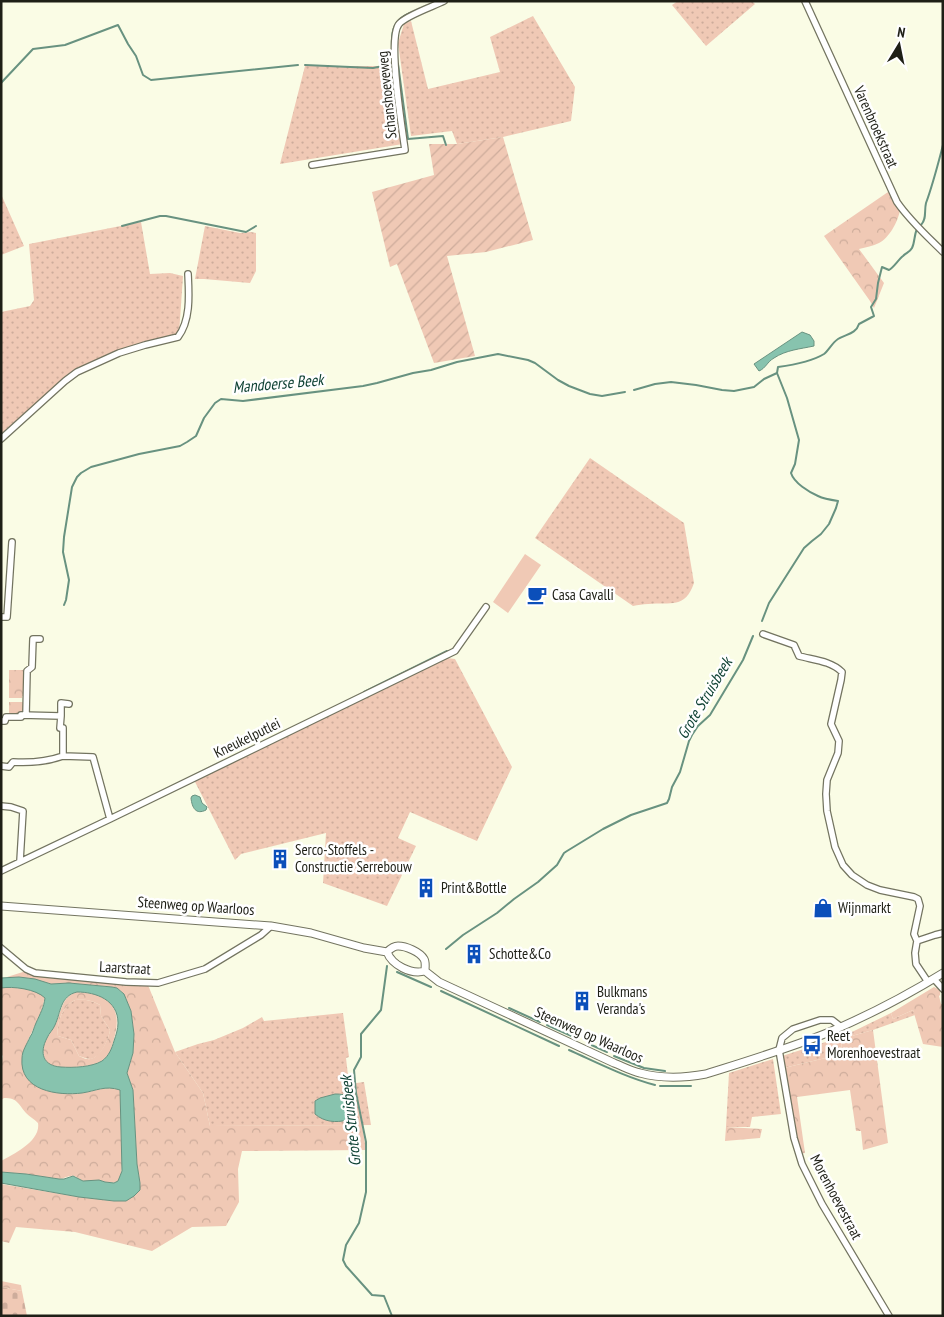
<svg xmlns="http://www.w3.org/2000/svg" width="944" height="1317" font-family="'PT Sans Narrow',sans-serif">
	<defs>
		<pattern id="grass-dots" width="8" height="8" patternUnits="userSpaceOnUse" patternTransform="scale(1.25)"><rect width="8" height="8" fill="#f0c9b5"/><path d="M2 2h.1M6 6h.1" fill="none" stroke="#cdac9b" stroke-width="1.8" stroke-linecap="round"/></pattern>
		<pattern id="forest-crowns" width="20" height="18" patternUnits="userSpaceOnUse" patternTransform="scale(1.25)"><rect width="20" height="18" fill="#f0c9b5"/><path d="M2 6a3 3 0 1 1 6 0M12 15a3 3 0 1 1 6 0" fill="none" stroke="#cdac9b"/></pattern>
		<pattern id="cemetery-stones" width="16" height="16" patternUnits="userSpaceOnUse" patternTransform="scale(1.25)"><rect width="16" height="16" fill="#f0c9b5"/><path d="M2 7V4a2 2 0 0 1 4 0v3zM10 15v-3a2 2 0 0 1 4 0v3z" fill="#cdac9b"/></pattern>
		<pattern id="garden-furrows" width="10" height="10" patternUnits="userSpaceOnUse" patternTransform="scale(1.25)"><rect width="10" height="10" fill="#f0c9b5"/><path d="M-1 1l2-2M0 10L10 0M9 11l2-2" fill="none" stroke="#cdac9b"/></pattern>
	</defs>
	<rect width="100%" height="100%" fill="#fafce5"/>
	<!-- grass -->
	<path fill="url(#grass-dots)" d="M678 1H752L755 4 706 46 672 5Z
		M533 16 575 87 571 121 503 137 457 144 452 131 411 136 398 43 404 24 411 21 428 89 500 72 490 37Z
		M305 66H389L403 144 280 164Z
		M1 194 24 246 1 255Z
		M141 222 150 274 170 273 183 276 179 334 118 353 57 384 1 434V312L30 306 34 300 29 244Z
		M205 226 240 233 251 232 256 233V271L250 283 204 279H195Z
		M590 458 684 523 694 583C685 609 671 602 648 604 643 604 638 605 633 606L535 538Z
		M447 658 455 659 512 767 477 841 410 812 398 838 416 846 387 906 323 883 326 833 241 854 235 860 194 780Z
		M75 1000C85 999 92 1000 100 1005L101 1016 110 1030C109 1039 101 1057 91 1059 87 1059 83 1057 79 1056L71 1040 58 1036C56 1022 63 1006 75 1000Z
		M913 1010 915 1015 873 1030 841 1039 842 1054 784 1068 782 1056 832 1040 854 1031 891 1013 893 1019Z
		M343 1013 349 1057 346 1058 349 1084 364 1082 371 1125 210 1126 203 1093 175 1052 198 1044 214 1040 243 1028 262 1017 264 1021Z
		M773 1059 781 1114 752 1117 750 1127H726L729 1073Z"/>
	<!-- forest -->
	<path fill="url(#forest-crowns)" fill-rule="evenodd" d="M888 192 900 210C898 222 889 238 879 243 873 246 866 247 859 249L884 283 874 308 870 301 824 236Z
		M9 670H24V696H22V698H9Z
		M9 702H24V712H22L20 715H9Z
		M26 971 148 985 175 1052 203 1093 210 1126 362 1125 366 1150 242 1151 238 1169 239 1202 226 1226 192 1227 152 1251 75 1232 16 1227 9 1243 1 1241V1184L79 1197 114 1201H126L140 1190V1183L137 1164 133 1090 127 1073 133 1053 134 1034 131 1011 124 994 120 990 112 987 69 983 51 984 28 978 7 977Z
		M3 987C16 988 34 988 45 997L41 1013 27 1042 62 1093C69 1093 76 1094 83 1093 97 1091 106 1085 120 1090L122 1162C121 1183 120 1185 100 1181 95 1180 90 1182 85 1181 80 1181 78 1177 74 1176 69 1175 64 1179 59 1179L26 1174 1 1172V1161C14 1154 41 1141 38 1123 34 1119 30 1117 26 1113 18 1104 18 1098 4 1098L1 1100V1066L3 1056 1 1054V988Z
		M934 987 940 990V995L939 996 941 1004H943V1047L923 1044 913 1010 893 1019 891 1013Z
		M77 992C110 993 123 1008 114 1039 112 1047 110 1055 103 1060 96 1065 82 1067 73 1067 64 1067 55 1068 47 1063 38 1048 47 1039 54 1027 62 1014 60 997 77 992ZM75 1000C85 999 92 1000 100 1005L101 1016 110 1030C109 1039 99 1061 87 1059 85 1059 82 1057 79 1056L71 1040 58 1036C56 1022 63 1006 75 1000Z
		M873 1030 888 1143 863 1150 861 1131H856L850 1090 797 1097 805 1153 800 1154 796 1138 784 1068 842 1054 841 1039Z
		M726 1127 762 1129 760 1138 725 1141Z
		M1 1281 21 1285 22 1291 1 1287Z"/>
	<!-- cemetery -->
	<path fill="url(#cemetery-stones)" d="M1 1287 22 1291 27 1316H1Z"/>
	<!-- garden -->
	<path fill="url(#garden-furrows)" d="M503 137 533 240 486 252 447 256 475 356 434 363 397 264 390 267 372 192 434 175 429 144H457Z"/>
	<!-- pitch -->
	<path fill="#f0c9b5" d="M525 554 541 565 508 613 493 602Z"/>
	<!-- water -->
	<path fill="#87c3ae" stroke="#689280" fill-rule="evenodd" d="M802 332 810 335 814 341V346C800 349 786 350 774 358 767 362 766 368 759 371L754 364Z
		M195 795 200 797 202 803 207 807 206 810C196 815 192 808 191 798L192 796Z
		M19 977 35 979 51 984 69 983 112 987 117 988 124 994 131 1011 134 1034 133 1053 127 1073 133 1090 137 1164 140 1183V1190L134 1196 126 1201H114L79 1197 1 1183V1172L26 1174 59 1179H64L73 1176 83 1181 99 1180 105 1182 114 1183 118 1181 122 1171 120 1090C105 1085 96 1091 82 1093 58 1096 19 1091 22 1058 22 1051 27 1044 30 1037 33 1033 34 1027 36 1023 40 1014 44 1007 45 998 36 989 13 986 1 988V978ZM77 992C96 992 118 1000 118 1023 118 1029 116 1035 114 1041 112 1048 109 1056 102 1061 92 1067 73 1068 61 1067 43 1066 39 1053 47 1038 49 1033 53 1030 55 1025 61 1012 60 996 77 992Z
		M335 1094C337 1094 342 1094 344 1095 351 1100 350 1115 347 1120 336 1123 324 1122 315 1114V1101L320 1098Z"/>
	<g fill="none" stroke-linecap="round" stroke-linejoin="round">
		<!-- stream -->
		<path stroke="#689280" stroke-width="2" d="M392 47C391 30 394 20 410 13
			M398 64 408 139 443 136 446 145
			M305 65 373 68 393 64
			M1 83 33 49 65 45 118 25 128 44 136 56 143 75 151 80 298 65
			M921 225C927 219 924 211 926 203 933 184 938 164 943 145
			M122 226 160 216H166L246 232 256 226
			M634 390 655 384 671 382 696 385 722 390 734 391 754 387 764 379 777 373
			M64 605 66 600 69 580 63 552 64 537 72 487 77 477 81 473 91 467 139 454 180 446 187 442 196 436 204 418 215 403 221 399 243 401 363 386 377 383 413 373 431 370 457 362 498 354 528 360 535 363 558 380 569 386 590 394 602 396 625 392
			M762 621 769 603 804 548 812 541 821 534 829 524 836 508 838 501C831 500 824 499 818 496 809 492 794 483 791 473L795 464 799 440 787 398 777 373 778 367C793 365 811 362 824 354 829 350 832 343 838 339 846 334 856 334 859 324L874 316 871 307 876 299 878 283 882 267 889 270C894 267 898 260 903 256 906 253 910 252 912 248 915 242 914 235 917 229
			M364 692 447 651
			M446 949 463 935 497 913 514 899 538 882 557 865 564 853 567 851 603 829 631 815 667 803 669 799 672 787 680 772 689 741 692 735 698 726 710 715 743 660 753 636
			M387 966 381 1010 361 1034V1057L354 1070 356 1093 366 1142V1192L359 1223 346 1245 343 1260 346 1266 372 1295 384 1296 392 1316
			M397 972 431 987
			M441 991 559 1046
			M509 1008 540 1022
			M547 1025 576 1038
			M587 1043 607 1052
			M569 1050C598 1063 625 1077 655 1085
			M614 1056 644 1068 665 1071
			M660 1086H691"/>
		<defs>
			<path id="minor" d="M805 1 897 202C910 221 927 236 943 252
				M312 165 405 150C402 127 387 39 399 24 405 16 434 6 444 1
				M1 439 65 381 77 372 119 353 145 345 178 337C191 320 189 294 188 274
				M1 617H7L12 542
				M763 634 794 645 799 656C814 660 831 661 842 672L841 680 831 724 839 741 838 753 827 780 826 794 827 811 835 847 843 865 852 875 867 885 880 890 914 897 918 899 920 906 914 934 917 941 915 953 916 964 928 982
				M26 715 27 671 32 667 33 639H40
				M61 716V703L69 704
				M1 721H5L6 717H21V715L61 716 60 728H63V756C46 762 30 763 13 762L9 767 1 766
				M63 756 93 757 110 819
				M1 806 11 807 23 811 20 861
				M1 871 110 819 455 651 486 607
				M917 941 935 935 943 933
				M1 948 26 969 35 973 126 982 158 983 205 969 261 935 271 926
				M934 979 943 989
				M841 1027 832 1020H820L793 1029 782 1038 779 1050 794 1138 802 1164 822 1204 889 1316"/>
			<path id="tertiary" d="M1 906 271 926 311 933 364 948 387 952C390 949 393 946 398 946 406 946 420 952 424 959 426 962 425 967 425 971L439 982 614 1063C622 1066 631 1071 640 1073 662 1079 684 1078 706 1074 747 1061 787 1049 827 1033 867 1016 906 996 943 973
				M387 952C392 965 411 975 425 971"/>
		</defs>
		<!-- minor casing -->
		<use href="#minor" stroke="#737460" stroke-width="8"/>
		<!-- tertiary casing -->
		<use href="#tertiary" stroke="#737460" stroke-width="9"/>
		<!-- minor -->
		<use href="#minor" stroke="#fff" stroke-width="5.5"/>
		<!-- tertiary -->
		<use href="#tertiary" stroke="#fff" stroke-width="7"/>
	</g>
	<!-- icons -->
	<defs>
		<symbol id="cafe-bare" viewBox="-9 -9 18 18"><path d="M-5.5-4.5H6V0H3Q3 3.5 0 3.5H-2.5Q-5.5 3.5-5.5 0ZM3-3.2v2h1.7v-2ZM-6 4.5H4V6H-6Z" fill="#0b4fba" stroke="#fff" stroke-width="2.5" paint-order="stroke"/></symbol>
		<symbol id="building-bare" viewBox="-9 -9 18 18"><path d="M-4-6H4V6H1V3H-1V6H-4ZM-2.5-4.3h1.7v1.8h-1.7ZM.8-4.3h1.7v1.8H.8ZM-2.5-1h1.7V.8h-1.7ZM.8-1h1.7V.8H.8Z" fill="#0b4fba" stroke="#fff" stroke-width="2.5" paint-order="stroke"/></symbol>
		<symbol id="shop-bare" viewBox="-9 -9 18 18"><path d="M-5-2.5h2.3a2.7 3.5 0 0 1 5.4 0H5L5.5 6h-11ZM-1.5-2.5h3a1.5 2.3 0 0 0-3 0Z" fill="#0b4fba" stroke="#fff" stroke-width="2.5" paint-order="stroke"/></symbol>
		<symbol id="bus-bare" viewBox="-9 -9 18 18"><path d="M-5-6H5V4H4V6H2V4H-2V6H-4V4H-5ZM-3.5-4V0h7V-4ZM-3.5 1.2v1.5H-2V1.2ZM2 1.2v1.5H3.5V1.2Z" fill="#0b4fba" stroke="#fff" stroke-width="2.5" paint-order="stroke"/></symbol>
	</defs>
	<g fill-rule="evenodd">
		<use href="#cafe-bare" x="523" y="581" width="28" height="28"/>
		<use href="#building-bare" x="266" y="845" width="28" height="28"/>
		<use href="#building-bare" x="412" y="874" width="28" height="28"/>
		<use href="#shop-bare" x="809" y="894" width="28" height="28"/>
		<use href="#building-bare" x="460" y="940" width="28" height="28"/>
		<use href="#building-bare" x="568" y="987" width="28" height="28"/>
		<use href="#bus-bare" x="798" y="1031" width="28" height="28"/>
	</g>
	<g text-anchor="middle" stroke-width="5" stroke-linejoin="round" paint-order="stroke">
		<!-- street labels -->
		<g font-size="15" fill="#1e1f16" stroke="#fff">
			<text transform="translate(387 95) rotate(-96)" y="5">Schanshoeveweg</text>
			<text transform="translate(876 127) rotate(66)" y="5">Varenbroekstraat</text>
			<text transform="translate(247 738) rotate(-26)" y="5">Kneukelputlei</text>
			<text transform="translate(196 906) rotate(4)" y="5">Steenweg op Waarloos</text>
			<text transform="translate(125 968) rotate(3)" y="5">Laarstraat</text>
			<text transform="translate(589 1035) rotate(24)" y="5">Steenweg op Waarloos</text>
			<text transform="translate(836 1197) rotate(62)" y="5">Morenhoevestraat</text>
		</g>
		<!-- poi labels -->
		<g font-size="15" fill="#1e1f16" stroke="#fff" text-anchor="start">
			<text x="552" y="600">Casa Cavalli</text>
			<text x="295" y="855">Serco-Stoffels -<tspan x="295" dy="17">Constructie Serrebouw</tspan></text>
			<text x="441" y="893">Print&amp;Bottle</text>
			<text x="838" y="913">Wijnmarkt</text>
			<text x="489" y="959">Schotte&amp;Co</text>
			<text x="597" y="997">Bulkmans<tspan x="597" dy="17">Veranda's</tspan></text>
			<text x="827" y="1041">Reet<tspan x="827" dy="17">Morenhoevestraat</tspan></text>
		</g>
		<!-- water labels -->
		<g font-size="16" font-style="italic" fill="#0f4234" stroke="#fff">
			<text transform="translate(278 383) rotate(-5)" y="6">Mandoerse Beek</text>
			<text transform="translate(704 698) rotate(-59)" y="6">Grote Struisbeek</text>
			<text transform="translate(350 1121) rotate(-96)" y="6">Grote Struisbeek</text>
		</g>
	</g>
	<!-- border -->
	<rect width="944" height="1317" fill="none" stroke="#1e1f16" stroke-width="5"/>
	<!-- north arrow -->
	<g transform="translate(899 45) rotate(10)" stroke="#ffffff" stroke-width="4" paint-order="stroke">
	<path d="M0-4L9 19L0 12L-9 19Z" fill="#1e1f16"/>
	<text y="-8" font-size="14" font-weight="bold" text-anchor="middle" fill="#1e1f16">N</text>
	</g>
</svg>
